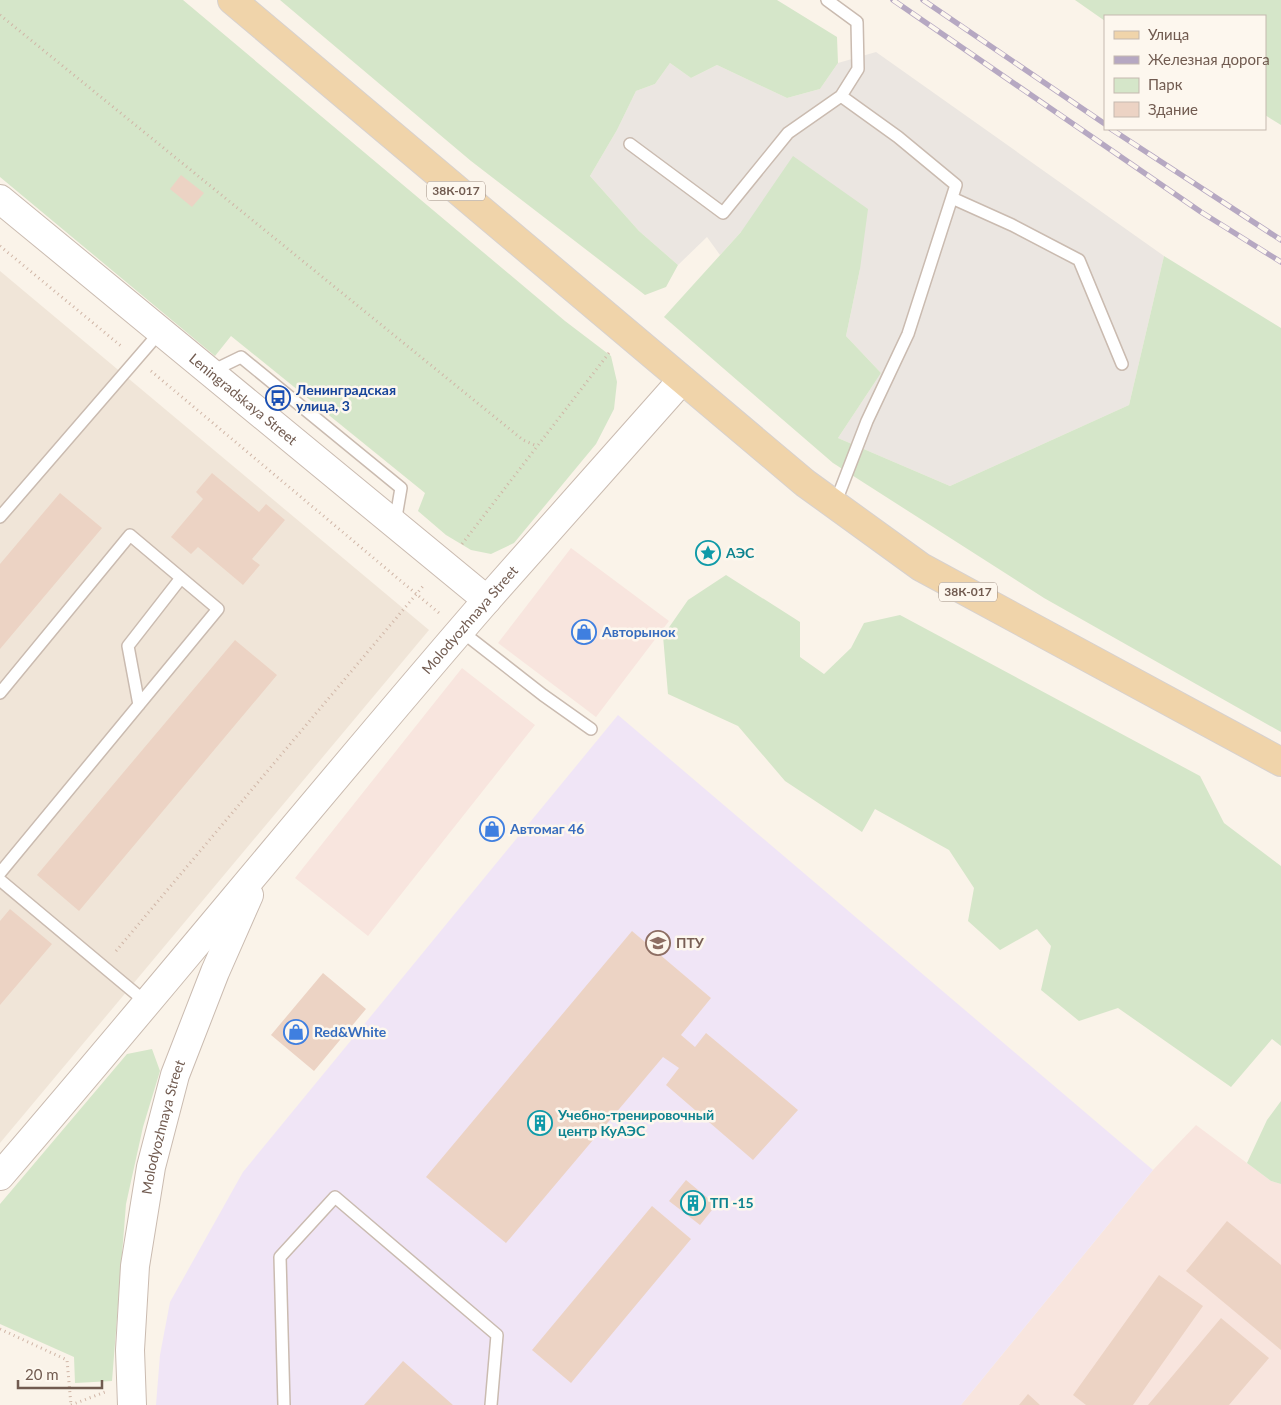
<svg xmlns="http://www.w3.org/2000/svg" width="1281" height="1405" font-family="Lato,sans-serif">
	<rect width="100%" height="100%" fill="#faf3e9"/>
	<!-- residential -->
	<path fill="#f0e5d8" d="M0 271 429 630 0 1143Z"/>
	<!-- commercial -->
	<path fill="#f8e5de" d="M571 548 669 621 596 717 498 643Z
		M462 668 535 725 368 936 295 878Z
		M1196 1125 1271 1181 1281 1184V1405H961L1153 1170Z"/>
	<!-- industrial -->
	<path fill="#ebe6e1" d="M876 52 1164 256 1129 405 950 486 838 438 881 373 846 336 860 269 741 232 720 255 707 237 678 265 639 231 590 176 617 130 636 91 655 84 670 63 691 78 717 65 787 98 820 89 838 63Z"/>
	<!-- education -->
	<path fill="#f0e5f6" d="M618 715 1153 1170 961 1405H156L160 1355 170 1302 243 1172Z"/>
	<!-- green -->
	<path fill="#d5e6c9" d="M0 0H183L565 321 611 356 617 382 614 409 596 444 514 543 491 554 471 550 446 535 418 511 425 493 231 336 215 356 0 177Z
		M280 0H777L837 37 838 63 820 89 787 98 717 65 691 78 670 63 655 84 636 91 617 130 590 176 639 231 678 265 666 287 645 295 471 161Z
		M1075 0H1281V125L1265 115V16H1105V21Z
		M793 156 868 209 860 269 846 336 881 373 838 438 950 486 1129 405 1164 256 1281 328V732L1044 598 833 463 664 317 741 232Z
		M726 575 800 622V657L824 674 851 648 864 623 900 615 1200 776 1224 823 1281 866V1046L1272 1039 1231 1087 1118 1008 1079 1021 1041 990 1051 946 1037 929 1000 950 968 921 974 888 949 850 875 809 862 832 785 781 738 726 668 694 663 636 688 600Z
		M152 1049 160 1071 143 1127 126 1204 112 1381 75 1383 74 1357 0 1324V1204L127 1054Z
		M1281 1101V1184L1271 1181 1247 1163 1267 1120Z"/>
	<!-- building -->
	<path fill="#ecd3c4" d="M181 175 204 193 192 207 170 189Z
		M212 473 259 512 266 504 285 520 252 559 260 565 243 585 198 547 191 554 171 537 203 499 196 492Z
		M60 493 102 528 0 649V564Z
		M235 640 277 675 79 911 37 875Z
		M10 909 52 944 0 1005V921Z
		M632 931 711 998 681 1035 695 1047 706 1033 798 1110 753 1160 666 1085 679 1068 663 1057 506 1243 426 1177Z
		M323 973 366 1009 314 1071 271 1035Z
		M686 1180 716 1205 700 1225 669 1201Z
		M652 1206 691 1239 571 1383 532 1350Z
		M1227 1221 1281 1265V1350L1186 1271Z
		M1159 1275 1203 1306 1133 1405H1086L1073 1395Z
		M1221 1318 1269 1358 1229 1405H1148Z
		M403 1361 453 1405H364Z
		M1028 1394 1040 1405H1019Z"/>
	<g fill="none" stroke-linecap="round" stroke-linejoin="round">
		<defs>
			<path id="service" d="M827 0 857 22 858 69 841 96
				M630 144 723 213 788 133 841 96 898 137 956 185 908 334 867 421 835 504
				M952 198 1012 225 1079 260 1122 364
				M210 372 241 357 401 488 395 523
				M0 517 160 332
				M461 631 543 695 591 729
				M0 693 130 535 218 609 0 873
				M139 705 128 646 181 578
				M0 880 147 1003
				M284 1405 280 1257 335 1197 497 1335 491 1405"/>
			<g id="tertiary">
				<path id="s1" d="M0 199 487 600"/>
				<path id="s2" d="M0 1176C164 986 322 790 486 601 551 527 617 454 682 380"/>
				<path id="s3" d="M132 1405 130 1350 135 1266 151 1167 175 1075 215 972 249 895"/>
			</g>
			<path id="primary" d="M232 0 805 483 921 567 1281 762"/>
		</defs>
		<!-- service casing -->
		<use href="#service" stroke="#cabbb0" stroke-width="14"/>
		<!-- tertiary casing -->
		<use href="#tertiary" stroke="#cabbb0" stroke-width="30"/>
		<!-- primary casing -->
		<use href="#primary" stroke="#d7d1ce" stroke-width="30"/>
		<!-- path -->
		<path stroke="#d0b6a7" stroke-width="3" stroke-dasharray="1 4" stroke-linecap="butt" d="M0 15 523 440 537 446
			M0 246 121 346
			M151 371 439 613
			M462 544 609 353
			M116 951 424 585
			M0 1329 67 1360 71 1405
			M71 1405 105 1392"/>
		<!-- service -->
		<use href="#service" stroke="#fff" stroke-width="11"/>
		<!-- tertiary -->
		<use href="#tertiary" stroke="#fff" stroke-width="28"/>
		<!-- primary -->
		<use href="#primary" stroke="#f0d4aa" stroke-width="28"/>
		<defs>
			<path id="rail" d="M893 0 1201 212 1281 262
				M923 0 1105 124
				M1111 129 1281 240"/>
		</defs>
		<!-- rail casing -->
		<use href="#rail" stroke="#b6a8c2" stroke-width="5.5"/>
		<!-- rail -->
		<use href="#rail" stroke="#fdf7ee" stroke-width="4" stroke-dasharray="11" stroke-linecap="butt"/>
	</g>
	<!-- icons -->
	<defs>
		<symbol id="bus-ring" viewBox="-11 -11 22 22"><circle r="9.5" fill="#fdf7ee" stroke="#1a4fb4" stroke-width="1.5"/><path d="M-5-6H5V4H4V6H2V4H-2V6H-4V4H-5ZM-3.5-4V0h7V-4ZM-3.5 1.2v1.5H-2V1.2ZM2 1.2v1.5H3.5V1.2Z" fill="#1a4fb4"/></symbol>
		<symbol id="sight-ring" viewBox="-11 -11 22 22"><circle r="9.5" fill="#fdf7ee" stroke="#0f9aa8" stroke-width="1.5"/><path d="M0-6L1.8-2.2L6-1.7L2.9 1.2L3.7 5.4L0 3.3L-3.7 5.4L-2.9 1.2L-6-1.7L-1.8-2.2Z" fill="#0f9aa8"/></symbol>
		<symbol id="shop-ring" viewBox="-11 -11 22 22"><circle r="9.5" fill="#fdf7ee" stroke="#3f7fe0" stroke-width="1.5"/><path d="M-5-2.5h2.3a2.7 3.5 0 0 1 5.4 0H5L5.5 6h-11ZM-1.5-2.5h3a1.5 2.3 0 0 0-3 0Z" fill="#3f7fe0"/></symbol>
		<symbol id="university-ring" viewBox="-11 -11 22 22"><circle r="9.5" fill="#fdf7ee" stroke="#8d6e63" stroke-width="1.5"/><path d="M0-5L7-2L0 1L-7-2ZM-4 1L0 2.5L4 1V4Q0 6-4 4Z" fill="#8d6e63"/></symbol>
		<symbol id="building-ring" viewBox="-11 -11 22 22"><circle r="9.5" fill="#fdf7ee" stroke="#0f9aa8" stroke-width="1.5"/><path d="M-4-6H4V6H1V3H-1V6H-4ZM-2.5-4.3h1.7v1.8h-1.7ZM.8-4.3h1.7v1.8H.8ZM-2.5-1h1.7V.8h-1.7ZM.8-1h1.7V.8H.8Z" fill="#0f9aa8"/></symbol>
	</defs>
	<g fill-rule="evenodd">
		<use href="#bus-ring" x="264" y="384" width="28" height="28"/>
		<use href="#sight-ring" x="694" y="539" width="28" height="28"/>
		<use href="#shop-ring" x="570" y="618" width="28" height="28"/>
		<use href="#shop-ring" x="478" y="815" width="28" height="28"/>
		<use href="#university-ring" x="644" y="929" width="28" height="28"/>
		<use href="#shop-ring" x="282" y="1018" width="28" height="28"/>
		<use href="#building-ring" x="526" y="1109" width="28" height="28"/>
		<use href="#building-ring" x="679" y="1189" width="28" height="28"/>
	</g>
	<g text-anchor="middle" stroke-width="5" stroke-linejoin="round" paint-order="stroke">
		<!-- shield labels -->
		<g fill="#fdf7ee" stroke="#9b8a7f" stroke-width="1">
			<rect x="427" y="181.5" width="58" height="19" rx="4"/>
			<rect x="939" y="582.5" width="58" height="19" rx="4"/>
		</g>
		<g font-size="12" font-weight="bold" fill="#715b50">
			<text x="456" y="195">38К-017</text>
			<text x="968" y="596">38К-017</text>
		</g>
		<!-- transit labels -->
		<g font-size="14" font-weight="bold" fill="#164399" stroke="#fdf7ee" text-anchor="start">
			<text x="296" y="395">Ленинградская<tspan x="296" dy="16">улица, 3</tspan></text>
		</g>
		<!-- street labels -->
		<g font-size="14" fill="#715b50" stroke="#fdf7ee">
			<text dy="5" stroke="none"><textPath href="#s1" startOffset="315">Leningradskaya Street</textPath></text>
			<text dy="5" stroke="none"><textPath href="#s2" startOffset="728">Molodyozhnaya Street</textPath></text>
			<text dy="5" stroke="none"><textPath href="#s3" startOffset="281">Molodyozhnaya Street</textPath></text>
		</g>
		<!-- culture labels -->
		<g font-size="14" font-weight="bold" fill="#0d838f" stroke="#fdf7ee" text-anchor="start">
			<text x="726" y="558">АЭС</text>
			<text x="558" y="1120">Учебно-тренировочный<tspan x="558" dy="16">центр КуАЭС</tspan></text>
			<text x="710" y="1208">ТП -15</text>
		</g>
		<!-- shop labels -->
		<g font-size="14" font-weight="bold" fill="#366cbe" stroke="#fdf7ee" text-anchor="start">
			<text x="602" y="637">Авторынок</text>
			<text x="510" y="834">Автомаг 46</text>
			<text x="314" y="1037">Red&amp;White</text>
		</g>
		<!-- education labels -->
		<g font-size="14" font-weight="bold" fill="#785e54" stroke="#fdf7ee" text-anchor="start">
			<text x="676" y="948">ПТУ</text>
		</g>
	</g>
	<!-- legend -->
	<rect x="1104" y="15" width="162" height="115" fill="#fdf7ee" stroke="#c5b9af"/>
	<rect x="1114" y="31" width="25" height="8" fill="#f0d4aa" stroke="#c5b9af"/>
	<text x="1148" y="40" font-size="15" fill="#715b50">Улица</text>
	<rect x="1114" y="56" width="25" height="8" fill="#b6a8c2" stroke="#c5b9af"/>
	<text x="1148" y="65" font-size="15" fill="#715b50">Железная дорога</text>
	<rect x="1114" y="78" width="25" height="15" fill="#d5e6c9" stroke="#c5b9af"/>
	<text x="1148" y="90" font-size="15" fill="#715b50">Парк</text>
	<rect x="1114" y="102" width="25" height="15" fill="#ecd3c4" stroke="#c5b9af"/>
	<text x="1148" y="115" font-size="15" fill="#715b50">Здание</text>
	<!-- scale -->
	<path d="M18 1380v8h84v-8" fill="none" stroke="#715b50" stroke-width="2.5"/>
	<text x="25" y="1380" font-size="15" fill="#715b50" stroke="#fdf7ee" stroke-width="4" paint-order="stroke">20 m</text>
</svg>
